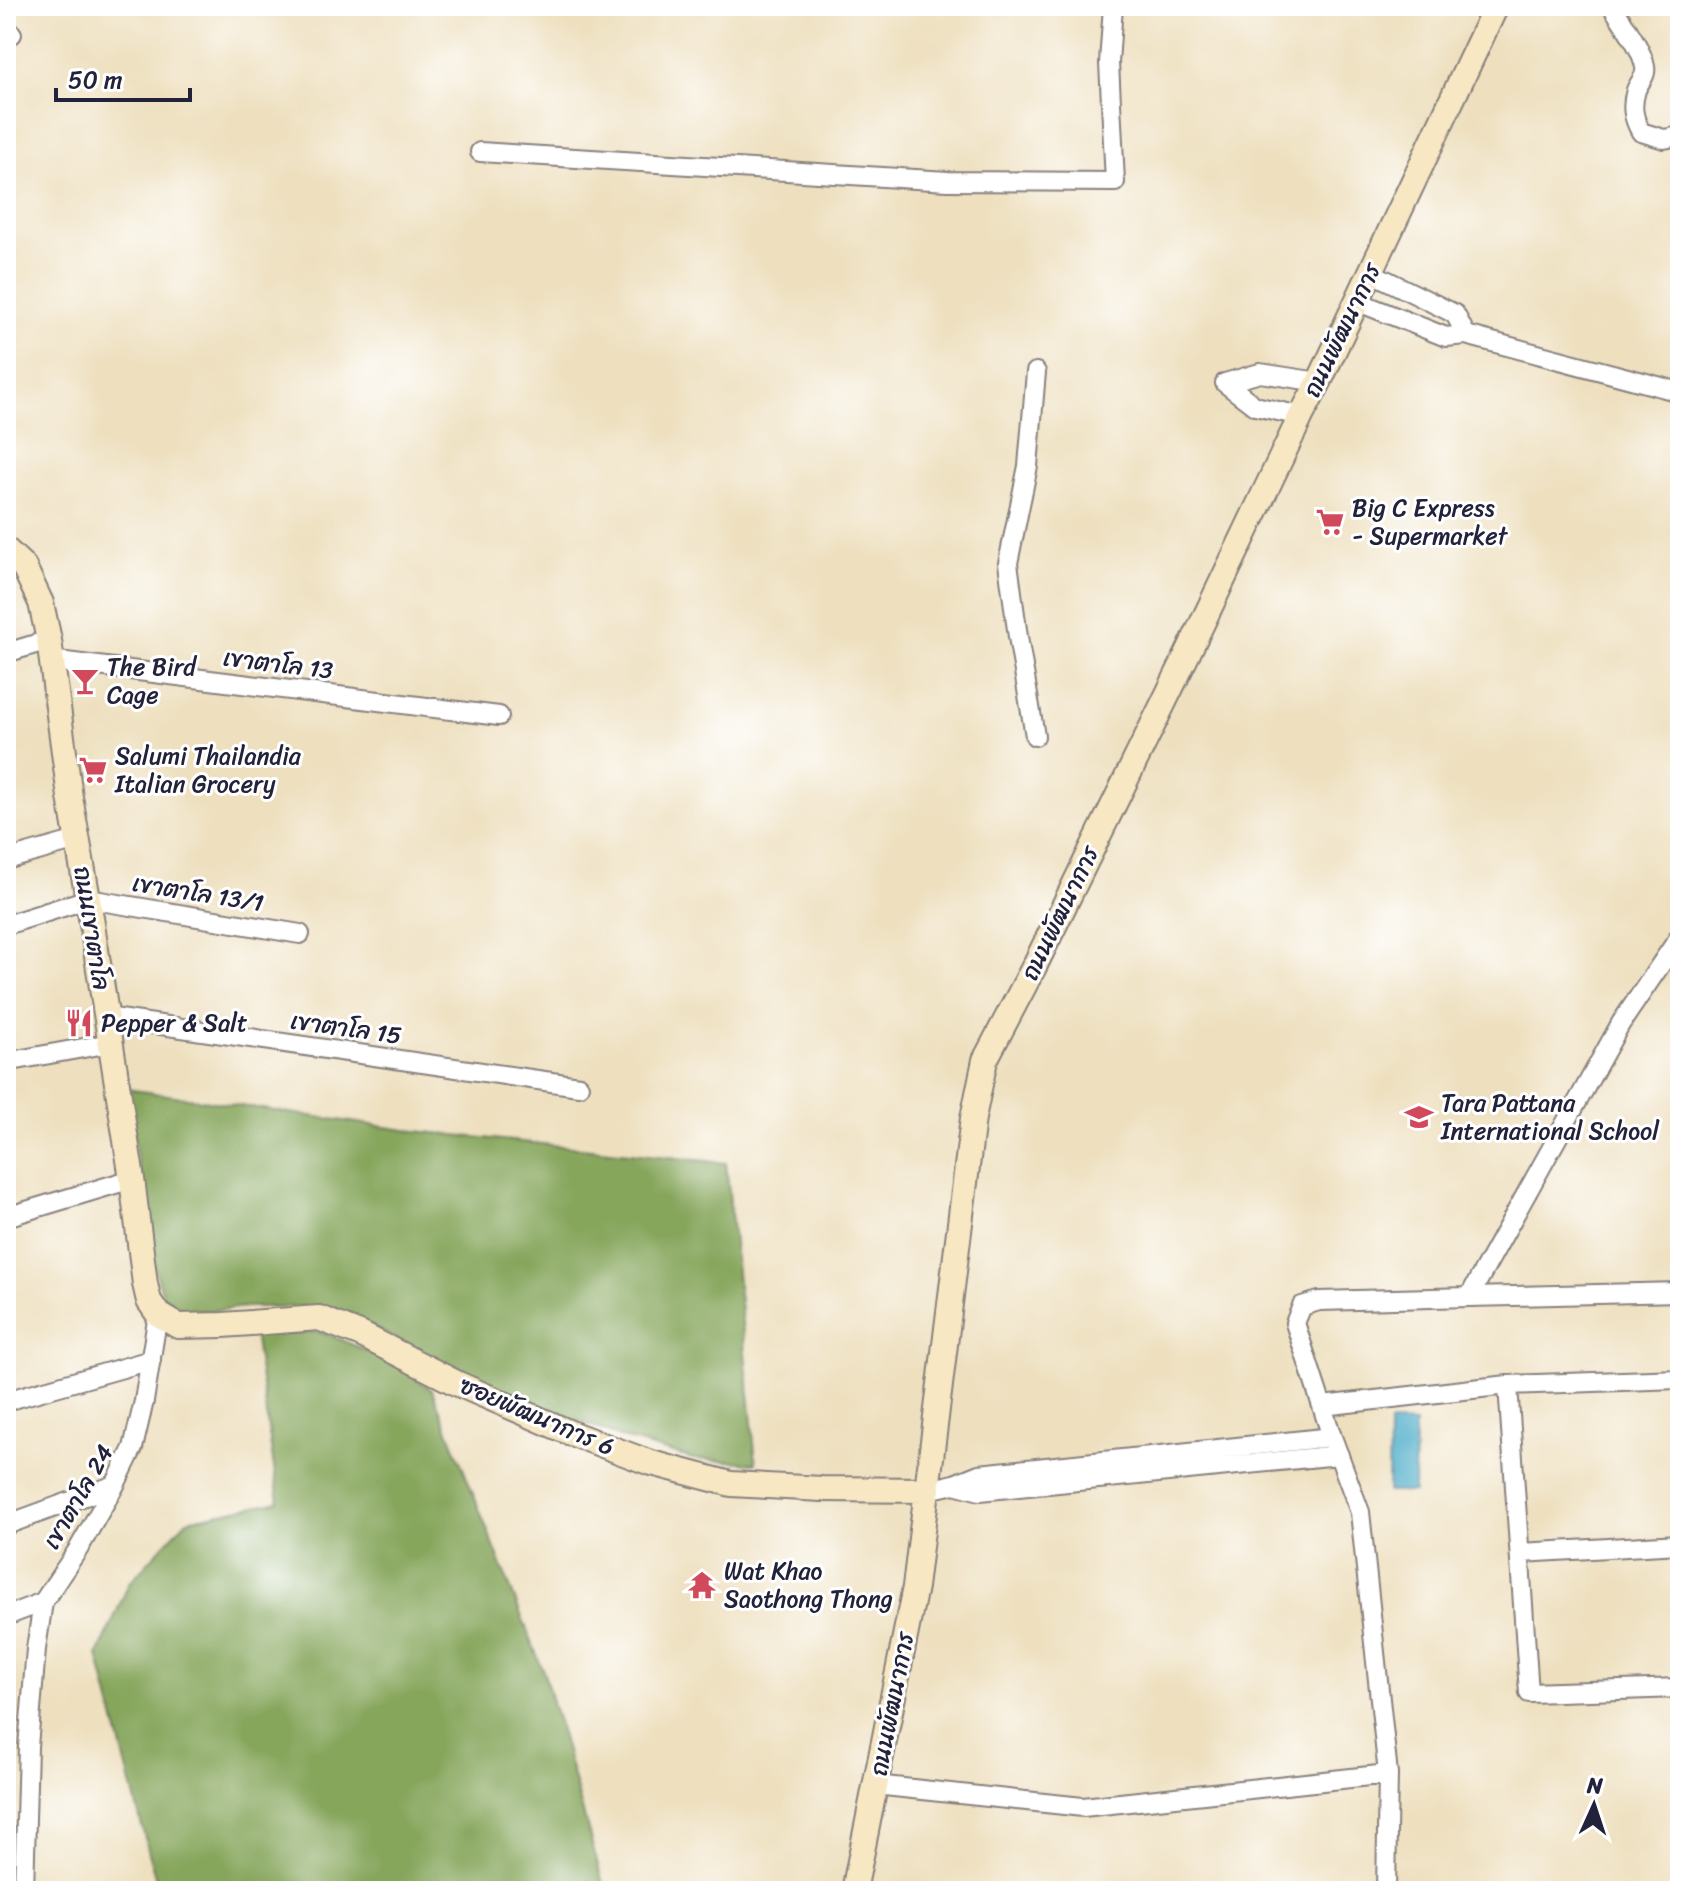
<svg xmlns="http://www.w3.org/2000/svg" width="1686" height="1897" font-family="Sriracha,'Playpen Sans Thai',sans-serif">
	<rect width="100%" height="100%" fill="#fff"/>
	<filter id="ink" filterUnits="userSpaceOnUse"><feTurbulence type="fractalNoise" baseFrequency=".0125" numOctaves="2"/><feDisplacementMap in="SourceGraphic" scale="16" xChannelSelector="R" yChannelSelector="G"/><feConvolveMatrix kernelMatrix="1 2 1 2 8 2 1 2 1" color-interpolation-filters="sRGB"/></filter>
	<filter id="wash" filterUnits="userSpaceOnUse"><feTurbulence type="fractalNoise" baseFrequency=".006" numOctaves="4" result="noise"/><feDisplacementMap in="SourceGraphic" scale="32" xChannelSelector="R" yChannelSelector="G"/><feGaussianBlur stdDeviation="1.8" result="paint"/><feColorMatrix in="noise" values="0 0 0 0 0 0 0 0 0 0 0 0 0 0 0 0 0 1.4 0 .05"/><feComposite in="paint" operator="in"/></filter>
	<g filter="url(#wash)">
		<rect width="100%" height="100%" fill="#eee0bf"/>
		<!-- forest -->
		<path fill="#86a65b" stroke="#54644b" stroke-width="2" d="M127 1089 406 1130 726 1163 756 1463 693 1459 622 1438 452 1370 348 1313 303 1307H246L209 1311 179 1309 163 1295 151 1257Z
			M322 1332 389 1360 432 1390 544 1673 605 1891H167L155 1877 98 1655 129 1583 187 1520 279 1501 254 1333Z"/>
		<!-- water -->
		<path fill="#45a9c5" stroke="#346680" stroke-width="2" d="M1389 1423 1415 1424 1414 1492H1388Z"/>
	</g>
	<g filter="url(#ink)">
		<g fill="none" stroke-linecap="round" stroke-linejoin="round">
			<defs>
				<path id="street" d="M1612 6C1622 22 1642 48 1645 67 1647 76 1639 82 1636 90 1631 106 1633 118 1641 132L1664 139 1680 136
					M6 37 12 34
					M480 152 948 181 1115 182 1109 63 1113 6
					M1370 272 1455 314 1466 335
					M1356 301 1446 337 1466 335 1680 392
					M1225 383 1260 373 1319 382
					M1225 383 1255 406 1301 416
					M6 653 49 640
					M50 660 499 716
					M1035 736 1018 637 1008 563 1028 466 1036 372
					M6 860 77 840
					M6 925 88 899 300 934
					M106 1017 579 1086
					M6 1062 111 1043
					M6 1217 132 1179
					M1469 1297 1680 1292
					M1508 1385 1529 1693 1680 1688
					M6 1401 151 1360
					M1322 1406 1508 1385 1680 1379
					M954 1484 980 1491 1339 1455
					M928 1490 954 1484 979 1474 1332 1437
					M6 1525 115 1485
					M1520 1553 1680 1544
					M6 1616 43 1602
					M875 1785 1083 1807 1388 1774
					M24 1891 28 1747 36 1649 43 1602 79 1548 115 1485 133 1448 144 1401 158 1314
					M1386 1891 1388 1774 1360 1512 1332 1437 1295 1323 1302 1306 1319 1301 1469 1297 1621 1023 1680 936"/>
				<path id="secondary" d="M6 550 24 567 41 603 49 640 70 797 88 899 132 1179 145 1284 149 1301 158 1314 178 1326 223 1325 319 1318 362 1335 456 1383 573 1434 648 1462 731 1484 822 1489 928 1490
					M854 1891 915 1587 973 1118 985 1060 1035 965 1187 655 1301 416 1319 382 1496 6"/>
			</defs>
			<!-- street casing -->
			<use href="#street" stroke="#88817d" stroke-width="22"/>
			<!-- secondary casing -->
			<use href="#secondary" stroke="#88817d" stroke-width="28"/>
			<!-- street -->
			<use href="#street" stroke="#fff" stroke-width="18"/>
			<!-- secondary -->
			<use href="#secondary" stroke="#f7e8c3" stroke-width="24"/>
		</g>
	</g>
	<!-- icons -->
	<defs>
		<symbol id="supermarket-bare" viewBox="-9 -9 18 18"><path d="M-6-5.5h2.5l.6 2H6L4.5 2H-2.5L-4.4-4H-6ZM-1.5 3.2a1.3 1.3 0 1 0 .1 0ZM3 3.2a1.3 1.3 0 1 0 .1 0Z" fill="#d1495b" stroke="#fff" stroke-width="2.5" paint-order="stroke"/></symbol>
		<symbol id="bar-bare" viewBox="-9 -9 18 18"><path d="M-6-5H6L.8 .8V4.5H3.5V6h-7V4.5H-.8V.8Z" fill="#d1495b" stroke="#fff" stroke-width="2.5" paint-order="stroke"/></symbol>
		<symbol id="restaurant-bare" viewBox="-9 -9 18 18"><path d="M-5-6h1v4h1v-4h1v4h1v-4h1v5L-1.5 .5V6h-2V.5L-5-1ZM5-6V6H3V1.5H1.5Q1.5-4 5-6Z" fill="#d1495b" stroke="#fff" stroke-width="2.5" paint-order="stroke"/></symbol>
		<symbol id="school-bare" viewBox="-9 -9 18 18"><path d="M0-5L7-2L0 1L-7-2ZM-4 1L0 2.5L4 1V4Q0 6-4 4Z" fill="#d1495b" stroke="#fff" stroke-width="2.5" paint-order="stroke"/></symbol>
		<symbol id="temple-bare" viewBox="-9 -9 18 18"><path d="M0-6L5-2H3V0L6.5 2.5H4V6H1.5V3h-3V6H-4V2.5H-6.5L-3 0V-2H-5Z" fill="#d1495b" stroke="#fff" stroke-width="2.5" paint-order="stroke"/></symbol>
	</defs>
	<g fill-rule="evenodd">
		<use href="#supermarket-bare" x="1310" y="502" width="40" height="40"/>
		<use href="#bar-bare" x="65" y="661" width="40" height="40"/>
		<use href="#supermarket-bare" x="73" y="750" width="40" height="40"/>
		<use href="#restaurant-bare" x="59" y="1003" width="40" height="40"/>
		<use href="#school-bare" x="1399" y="1097" width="40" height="40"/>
		<use href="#temple-bare" x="682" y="1565" width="40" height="40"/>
	</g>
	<g text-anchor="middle" stroke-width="6" stroke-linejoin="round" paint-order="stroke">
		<!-- street labels -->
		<g font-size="24" fill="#22223b" stroke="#fff">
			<text transform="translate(1342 330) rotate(-64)" y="8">ถนนพัฒนาการ</text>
			<text transform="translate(278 664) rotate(7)" y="8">เขาตาโล 13</text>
			<text transform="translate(198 893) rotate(9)" y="8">เขาตาโล 13/1</text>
			<text transform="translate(1060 913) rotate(-64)" y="8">ถนนพัฒนาการ</text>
			<text transform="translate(92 928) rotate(81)" y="8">ถนนเขาตาโล</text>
			<text transform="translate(346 1028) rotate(8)" y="8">เขาตาโล 15</text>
			<text transform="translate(537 1416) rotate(23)" y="8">ซอยพัฒนาการ 6</text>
			<text transform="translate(78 1497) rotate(-60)" y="8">เขาตาโล 24</text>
			<text transform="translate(892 1704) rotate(-79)" y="8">ถนนพัฒนาการ</text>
		</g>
		<!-- poi labels -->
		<g font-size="24" fill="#22223b" stroke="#fff" text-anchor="start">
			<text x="1352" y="516">Big C Express<tspan x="1352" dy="28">- Supermarket</tspan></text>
			<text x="107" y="675">The Bird<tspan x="107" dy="28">Cage</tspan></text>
			<text x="115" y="764">Salumi Thailandia<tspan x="115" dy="28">Italian Grocery</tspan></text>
			<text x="101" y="1031">Pepper &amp; Salt</text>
			<text x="1441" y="1111">Tara Pattana<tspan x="1441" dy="28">International School</tspan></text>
			<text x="724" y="1579">Wat Khao<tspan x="724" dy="28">Saothong Thong</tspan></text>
		</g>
	</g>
	<!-- margin -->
	<rect width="1686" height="1897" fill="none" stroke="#fff" stroke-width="32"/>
	<!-- north arrow -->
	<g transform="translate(1594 1805) rotate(3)" stroke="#ffffff" stroke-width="6" paint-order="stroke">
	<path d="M0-6L14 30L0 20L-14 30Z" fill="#22223b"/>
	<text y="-12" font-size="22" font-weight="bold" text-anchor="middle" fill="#22223b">N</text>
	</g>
	<!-- scale -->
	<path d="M56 88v12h134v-12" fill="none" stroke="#22223b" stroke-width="4"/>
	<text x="68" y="88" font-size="24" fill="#22223b" stroke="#ffffff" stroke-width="6" paint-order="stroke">50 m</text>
</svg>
